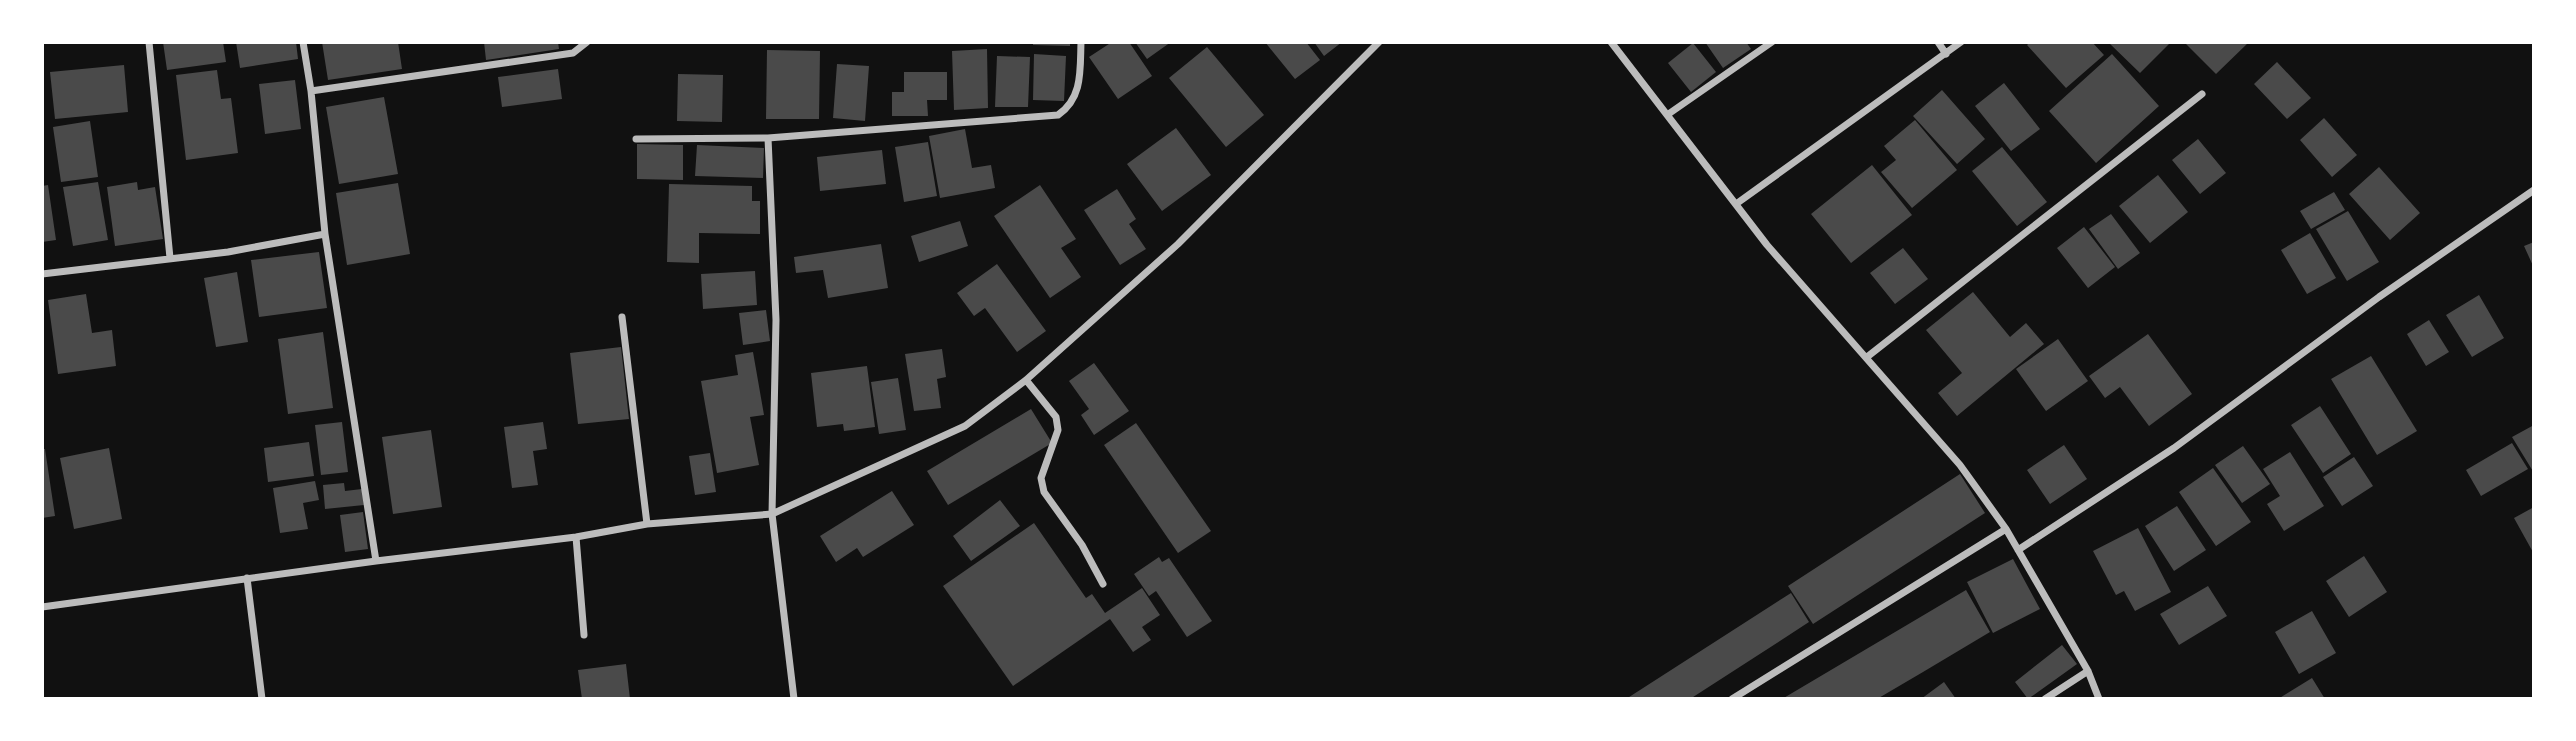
<svg xmlns="http://www.w3.org/2000/svg" width="2576" height="741" font-family="Montserrat,sans-serif">
	<rect width="100%" height="100%" fill="#111"/>
	<!-- building -->
	<path fill="#4a4a4a" d="M163 42H223L226 62 167 70Z
		M236 42H296L298 59 240 68Z
		M322 42H398L402 69 328 80Z
		M484 42H558L559 49 486 60Z
		M1033 42H1070V46L1033 45Z
		M1112 42H1129L1152 76 1118 99 1089 57Z
		M1135 42H1171L1147 59Z
		M1265 42H1306L1320 60 1295 79Z
		M1314 42H1342L1324 56Z
		M1705 42H1746L1751 49 1723 68Z
		M2030 42H2092L2104 55 2066 88 2027 45Z
		M2108 42H2171L2140 73Z
		M2184 42H2249L2216 74Z
		M1693 43 1716 72 1691 92 1668 63Z
		M1207 47 1264 115 1226 147 1169 78Z
		M987 49 988 108 954 110 952 51Z
		M767 50 820 51 819 119H766Z
		M1034 54 1066 56 1064 101 1033 100Z
		M2112 54 2159 106 2096 163 2049 111Z
		M997 56 1030 57 1028 107H995Z
		M2277 62 2311 98 2287 119 2254 84Z
		M837 64 869 66 865 121 833 118Z
		M124 65 128 112 55 119 50 72Z
		M558 69 562 99 502 107 498 77Z
		M217 70 221 99 231 98 238 153 186 160 176 75Z
		M904 72H947V100H927L928 116H892V92H904Z
		M678 74 723 75 722 122 677 121Z
		M295 80 301 129 265 134 259 84Z
		M2004 83 2040 129 2011 151 1975 106Z
		M1942 90 1985 139 1957 164 1913 116Z
		M384 97 398 174 339 184 326 107Z
		M2324 118 2357 155 2332 177 2300 140Z
		M1915 120 1957 170 1912 208 1881 172 1896 160 1884 146Z
		M90 121 98 177 61 182 53 127Z
		M1176 128 1211 175 1162 211 1127 164Z
		M965 129 972 168 991 165 995 188 940 198 929 136Z
		M2198 139 2226 173 2200 194 2172 160Z
		M928 142 937 196 904 202 895 147Z
		M637 144 683 145V180L637 179Z
		M697 145 764 148 763 178 695 176Z
		M2002 147 2047 202 2017 226 1972 171Z
		M882 150 886 184 820 191 817 157Z
		M1872 165 1912 215 1851 263 1811 214Z
		M2379 167 2420 213 2390 240 2349 194Z
		M2158 175 2188 212 2150 243 2119 206Z
		M98 182 108 240 73 246 63 187Z
		M137 182 138 190 155 187 163 239 115 246 107 187Z
		M398 183 410 254 347 265 336 193Z
		M669 184 752 186V201H760V234L699 233V263L667 262Z
		M48 185 56 240 42 242V186Z
		M1040 185 1076 239 1061 248 1081 277 1050 298 994 216Z
		M1117 189 1136 219 1129 224 1146 249 1120 265 1084 210Z
		M2334 192 2345 210 2311 229 2300 211Z
		M2348 211 2379 262 2347 281 2316 229Z
		M2111 214 2140 253 2118 269 2089 229Z
		M960 221 968 246 919 262 911 236Z
		M2084 227 2115 267 2088 288 2057 248Z
		M2310 233 2336 278 2307 294 2281 250Z
		M2534 242V268L2524 246Z
		M881 244 888 288 828 298 823 270 796 273 794 257Z
		M1903 248 1928 279 1895 304 1870 273Z
		M319 252 327 308 259 317 251 260Z
		M997 264 1046 331 1017 352 985 308 974 316 957 293Z
		M755 271 757 305 703 309 701 274Z
		M237 272 248 342 216 347 204 278Z
		M1973 292 2010 337 2026 323 2044 344 1957 416 1938 393 1962 373 1926 330Z
		M86 294 92 333 112 330 116 366 58 374 48 300Z
		M2479 295 2504 338 2472 357 2446 315Z
		M766 310 770 341 743 345 739 313Z
		M2429 320 2449 352 2426 366 2407 334Z
		M323 332 333 408 288 414 278 339Z
		M2148 334 2192 394 2149 426 2120 387 2105 398 2089 376Z
		M2058 339 2088 381 2046 411 2016 369Z
		M621 347 629 419 578 424 570 353Z
		M942 349 946 377 937 379 941 408 914 411 905 354Z
		M753 352 764 415 750 417 759 465 717 473 701 381 738 375 735 355Z
		M2371 356 2417 431 2377 455 2331 379Z
		M1094 363 1129 411 1094 435 1081 415 1089 409 1069 381Z
		M867 366 875 427 844 431 843 424 817 427 811 373Z
		M898 378 906 430 879 434 871 382Z
		M2320 406 2351 454 2323 473 2291 425Z
		M1031 409 1052 443 948 505 927 471Z
		M342 422 348 472 321 475 315 425Z
		M543 422 547 449 533 451 538 485 512 488 504 427Z
		M1136 423 1211 531 1178 553 1104 445Z
		M2534 425V473L2512 437Z
		M431 430 442 507 393 514 382 437Z
		M309 442 314 476 268 482 264 448Z
		M2512 443 2528 469 2481 496 2466 470Z
		M2064 445 2087 479 2050 504 2027 470Z
		M2243 446 2270 484 2242 503 2215 465Z
		M109 448 122 519 74 529 60 458Z
		M42 449H45L55 516 42 518Z
		M2290 452 2324 506 2284 531 2267 504 2280 496 2263 469Z
		M710 453 716 492 695 495 689 456Z
		M2354 457 2373 486 2342 506 2323 477Z
		M2213 468 2251 522 2216 546 2179 492Z
		M1960 474 1985 513 1813 624 1788 586Z
		M315 481 319 500 303 503 308 529 280 533 273 488Z
		M344 483 345 491 362 489 364 505 325 509 323 485Z
		M892 491 914 525 863 557 857 548 836 562 820 536Z
		M1000 500 1020 526 971 561 953 536Z
		M2177 506 2206 550 2174 571 2145 526Z
		M2534 507V554L2514 518Z
		M363 512 368 549 345 552 340 515Z
		M1034 523 1086 598 1092 594 1105 613 1142 588 1160 615 1142 627 1151 640 1133 652 1110 619 1013 686 943 586Z
		M2138 528 2171 592 2135 611 2124 591 2116 595 2093 551Z
		M2364 556 2387 592 2349 617 2326 581Z
		M1159 557 1162 562 1169 558 1212 621 1187 637 1156 591 1149 596 1134 574Z
		M2013 559 2040 609 1993 633 1967 582Z
		M2208 586 2227 616 2179 645 2160 614Z
		M1966 590 1990 632 1923 672 1877 699H1782Z
		M1791 593 1809 622 1766 650 1690 699H1626Z
		M2312 611 2336 653 2299 674 2275 632Z
		M2062 645 2077 664 2028 699 2015 682Z
		M626 664 630 699H582L578 670Z
		M2312 678 2325 699H2278Z
		M1944 682 1956 699H1921Z"/>
	<g fill="none" stroke-linecap="round" stroke-linejoin="round">
		<!-- minor -->
		<path stroke="#bcbcbc" stroke-width="7" d="M149 42 170 258
			M303 42 311 91
			M1611 42 1767 245 1960 465 2006 529 2088 671 2099 699
			M1938 42 1946 54
			M1667 115 1772 42
			M636 139 768 138
			M1736 204 1961 42
			M325 234 376 561
			M42 274 228 252 325 234 311 91 573 53 587 42
			M622 317 647 524
			M1867 357 2202 94
			M1026 380 1056 417 1058 430 1041 478 1044 492 1082 545 1103 584
			M576 537 584 635
			M2018 550 2174 448 2379 297 2534 190
			M247 578 262 699
			M42 607 376 561 576 537 647 524 772 514 965 426 1026 380 1178 244 1379 42
			M794 699 772 514 776 320 768 138 1058 115C1083 98 1080 70 1081 42
			M1732 699 2006 529
			M2045 699 2088 671"/>
	</g>
	<!-- border -->
	<rect width="2576" height="741" fill="none" stroke="#ffffff" stroke-width="88"/>
</svg>
